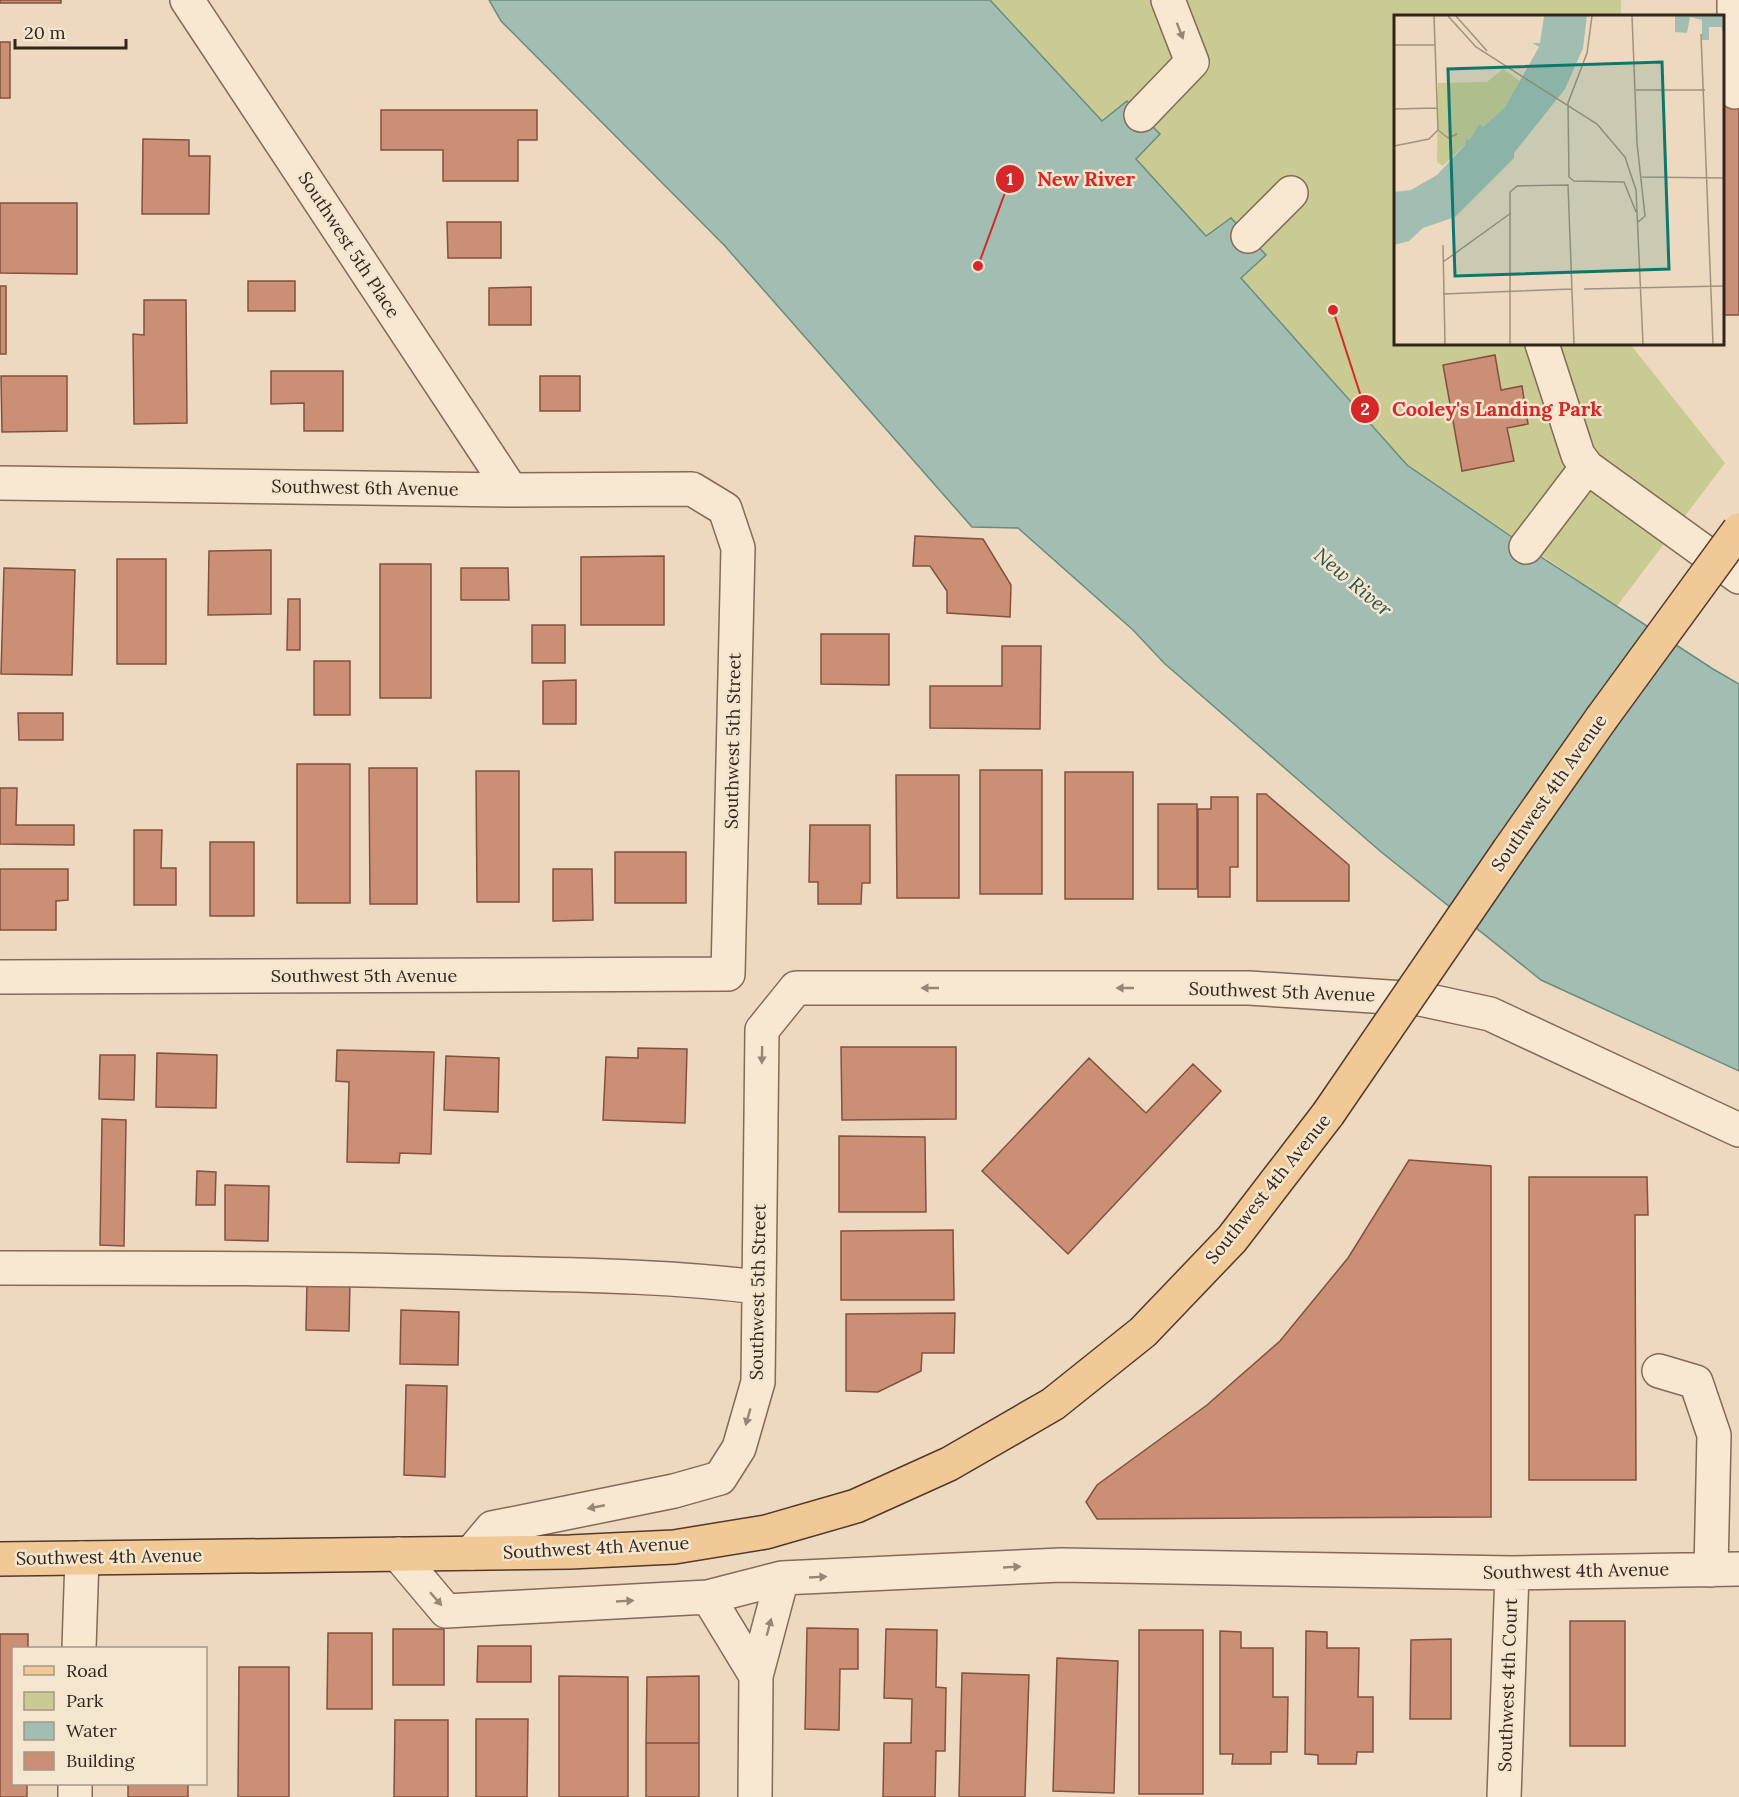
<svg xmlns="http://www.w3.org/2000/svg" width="1739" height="1797" font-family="Lora,serif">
	<rect width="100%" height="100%" fill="#ecd9bf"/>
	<!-- green -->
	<path fill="#caca93" d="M990 0H1621V16H1396V344H1630L1725 463 1617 606 1407 465 1241 277 1266 255 1231 218 1206 237 1136 159 1159 133 1127 101 1102 122Z"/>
	<!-- water -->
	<path fill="#a2beb2" stroke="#6a8b7f" stroke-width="1.5" d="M489 0H990L1102 121 1127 101 1160 134 1136 159 1206 236 1231 218 1266 255 1241 278 1407 465 1547 561 1713 669 1739 684V1071L1541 980 1380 851 1164 663 1133 630 1018 528 972 527 724 245 501 21Z"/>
	<!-- building -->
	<path fill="#ca8f75" stroke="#83513e" stroke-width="1.5" d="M0 0H61V3H0Z
		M0 42H10V98H0Z
		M1722 103 1739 104V315H1722Z
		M381 110H537V140H518V181H443V150H381Z
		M143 139 189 140V156H210L209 214H142Z
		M0 203H77V274L0 273Z
		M447 222H501V258H448Z
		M248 281H295V311H248Z
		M0 286H6V354H0Z
		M531 287V325H489V288Z
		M144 300H186L187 423 134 424 133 334 144 335Z
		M1495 355 1501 390 1522 386 1528 424 1507 428 1514 461 1462 471 1443 365Z
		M271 371H343V431H304V403L271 404Z
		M1 376H67V431L2 432Z
		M540 376H580V411H540Z
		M915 536 983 539 1011 585 1010 617 947 613V591L930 566H913Z
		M271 550V614L208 615 209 551Z
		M664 556V625H581V557Z
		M117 559H166V664H117Z
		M380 564H431V698H380Z
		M4 568 75 570 72 675 1 674Z
		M461 568H508L509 600H461Z
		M288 599H300V650H287Z
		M532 625H565V663H532Z
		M821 634H889V685L821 684Z
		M1002 646H1041L1040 729 930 728V686H1002Z
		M314 661H350V715H314Z
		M576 680V724H543V681Z
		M18 713H63V740H19Z
		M297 764H350V903H297Z
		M369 768H417V904H370Z
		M980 770H1042V894H980Z
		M476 771H519V902H477Z
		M1065 772H1133V899H1065Z
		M896 775H959V898H897Z
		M0 788H17L16 825H74V845L0 844Z
		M1257 794H1266L1349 865V901H1257Z
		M1211 797H1238V867H1230V897H1198V809H1211Z
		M1158 804H1197V889H1158Z
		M810 825H870V883H862L861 904H818V882H809Z
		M134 830H162L161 868H176V905H134Z
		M210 842H254V916H210Z
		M615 852H686V903H615Z
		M0 869H68V900L56 901V930H0Z
		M553 869H592L593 920 553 921Z
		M841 1047H956V1119L842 1120Z
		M638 1048 687 1049 685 1123 603 1120 606 1057 638 1058Z
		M337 1050 434 1052 431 1154 400 1153 399 1163 347 1162 349 1082 336 1081Z
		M157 1053 217 1055 216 1108 156 1107Z
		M100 1055H135L134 1100 99 1099Z
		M446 1056 499 1058 498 1112 444 1110Z
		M1089 1058 1146 1113 1193 1064 1221 1091 1068 1254 982 1171Z
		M102 1119 126 1120 124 1246 100 1245Z
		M839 1136 925 1137 926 1212H839Z
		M1409 1160 1491 1166V1517L1097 1519 1086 1502 1097 1485 1207 1405 1280 1341 1348 1258Z
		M197 1171 216 1172 215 1205H196Z
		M1529 1177H1647L1648 1215H1635L1636 1480H1529Z
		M225 1185 269 1186 268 1241 225 1240Z
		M953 1230 954 1300H841V1231Z
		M307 1280 350 1281 349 1331 306 1330Z
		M401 1310 459 1312 458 1365 400 1364Z
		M955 1313 954 1353H922L921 1371 878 1392 846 1391V1314Z
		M406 1385 447 1386 445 1477 404 1475Z
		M1570 1621H1625V1746H1570Z
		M807 1628 858 1629V1669H840L839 1730 805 1729Z
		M393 1629H444V1685H393Z
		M886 1629 937 1630 936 1687 946 1688 945 1751H936L935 1797H883L884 1743H911L912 1699 884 1698Z
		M1139 1630H1203V1794H1139Z
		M1220 1631 1241 1632V1648H1273V1697H1288L1287 1752H1271V1764H1232L1233 1754H1220Z
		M1306 1631 1327 1632V1648H1359L1358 1697H1373V1752H1357L1356 1764H1318V1755L1305 1754Z
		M328 1633H372V1709H327Z
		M0 1634H28V1648H14V1784H27V1797H0Z
		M1451 1639V1719H1410L1411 1640Z
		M478 1646H531V1682H477Z
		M1057 1658 1118 1661 1114 1793 1053 1791Z
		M239 1667H289V1797H238Z
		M962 1673 1029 1675 1025 1797H959Z
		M559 1676 628 1677V1797H559Z
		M699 1676V1743H646L647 1677Z
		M476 1719H528L527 1797H476Z
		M395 1720H448V1797H394Z
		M646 1743H699V1797H646Z
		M128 1784H188V1797H128Z"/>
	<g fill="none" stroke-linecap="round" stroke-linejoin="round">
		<defs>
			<path id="minor" d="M187 0 511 490
				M1734 0 1735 92
				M1141 115 1192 62 1168 0
				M1248 236 1291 193
				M1542 344 1578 455 1587 467 1739 577
				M0 483 511 490 692 489 725 509 738 548 728 974 0 977
				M1526 547 1587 467
				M0 1268C164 1268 327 1268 491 1273 581 1275 669 1276 758 1287
				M1659 1371 1696 1382 1714 1435 1711 1570
				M471 1553 492 1528 674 1491 720 1478 739 1448 758 1382 762 1030 796 988H1249L1420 999 1490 1014 1739 1130
				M398 1554 446 1611 708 1597 782 1578 1061 1565 1512 1573 1739 1569
				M708 1597 756 1676
				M79 1648 82 1558
				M75 1797V1784
				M755 1797 756 1676 782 1578
				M1504 1797 1512 1573"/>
			<path id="major" d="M1509 850 1601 719
				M0 1559 570 1552 674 1547 766 1532 856 1506 949 1464 1053 1404 1143 1332 1232 1239 1328 1114"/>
		</defs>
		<!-- minor casing -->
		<use href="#minor" stroke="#846a58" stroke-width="36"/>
		<!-- major casing -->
		<use href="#major" stroke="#52392c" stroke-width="36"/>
		<!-- minor -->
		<use href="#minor" stroke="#f8e8d1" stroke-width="33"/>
		<!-- major -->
		<use href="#major" stroke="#f0c996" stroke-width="33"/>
		<defs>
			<path id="major-bridge" d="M1601 719 1739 530
				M1328 1114 1509 850"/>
		</defs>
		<!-- major-bridge casing -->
		<use href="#major-bridge" stroke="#52392c" stroke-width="36" stroke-linecap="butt"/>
		<!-- major-bridge -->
		<use href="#major-bridge" stroke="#f0c996" stroke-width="33"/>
	</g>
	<!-- one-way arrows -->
	<defs><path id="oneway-solid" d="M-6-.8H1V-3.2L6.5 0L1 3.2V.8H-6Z" transform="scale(1.5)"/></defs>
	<g fill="#968676">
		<use href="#oneway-solid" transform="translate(1180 31) rotate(69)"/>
		<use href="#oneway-solid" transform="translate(930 988) rotate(180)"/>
		<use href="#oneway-solid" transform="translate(1125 988) rotate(180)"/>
		<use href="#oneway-solid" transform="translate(762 1055) rotate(91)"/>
		<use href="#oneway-solid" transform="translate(748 1417) rotate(106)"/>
		<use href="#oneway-solid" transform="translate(596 1507) rotate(169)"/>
		<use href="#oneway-solid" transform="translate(1012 1567) rotate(-3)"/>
		<use href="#oneway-solid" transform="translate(818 1577) rotate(-3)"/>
		<use href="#oneway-solid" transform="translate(436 1599) rotate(49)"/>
		<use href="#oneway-solid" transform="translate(625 1601) rotate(-3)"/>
		<use href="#oneway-solid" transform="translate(769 1627) rotate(-75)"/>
	</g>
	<g text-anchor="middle" stroke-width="5" stroke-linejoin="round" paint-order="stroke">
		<!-- street labels -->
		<g font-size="18" fill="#34251c" stroke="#f4e5ce">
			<text transform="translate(349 245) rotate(57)" y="6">Southwest 5th Place</text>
			<text transform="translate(365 488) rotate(1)" y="6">Southwest 6th Avenue</text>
			<text transform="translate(733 741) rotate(-89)" y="6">Southwest 5th Street</text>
			<text transform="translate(1549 793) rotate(-55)" y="6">Southwest 4th Avenue</text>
			<text x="364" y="982">Southwest 5th Avenue</text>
			<text transform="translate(1282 992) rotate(2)" y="6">Southwest 5th Avenue</text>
			<text transform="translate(1268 1189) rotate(-51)" y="6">Southwest 4th Avenue</text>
			<text transform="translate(758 1292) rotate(-89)" y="6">Southwest 5th Street</text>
			<text transform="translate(596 1548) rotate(-3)" y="6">Southwest 4th Avenue</text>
			<text transform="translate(109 1557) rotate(-1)" y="6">Southwest 4th Avenue</text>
			<text transform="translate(1576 1571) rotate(-1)" y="6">Southwest 4th Avenue</text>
			<text transform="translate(1508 1685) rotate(-88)" y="6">Southwest 4th Court</text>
		</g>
		<!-- water labels -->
		<g font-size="20" font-style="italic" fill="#2b534c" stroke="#f4e5ce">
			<text transform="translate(1353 582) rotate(40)" y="7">New River</text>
		</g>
	</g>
	<!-- overview -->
	<g transform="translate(1394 15)">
		<rect width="330" height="330" fill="#ecd9bf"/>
		<path d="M109 54 126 66 111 92 89 112 86 110 75 125 72 123 71 129 49 151 43 147 44 68 93 67Z" fill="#caca93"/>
		<path d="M150 1H193L189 33 171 74 120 138V143L61 202 29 213 15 226 0 230V177L17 175 43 160 71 130 72 123 75 125 86 109 89 112 111 92 145 32 138 28H146ZM281 1H330V20L327 12H315V25H308V5L296 2 293 18 281 17Z" fill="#a2beb2"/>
		<path fill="none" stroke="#a2917e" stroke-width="1.5" d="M40 1 44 115 54 123 63 119M54 1 82 32 203 109 231 142 242 175 249 329M62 1 93 36M198 1 193 38 174 88 175 162 180 166 230 167 242 197M238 1 243 128 251 201 244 207M307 19 319 329M0 30H41M242 75H311M0 94 43 93M0 131 35 124 44 115M246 162 330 163M49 230 51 329M49 247 117 198M190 274 330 271M49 279 178 274M116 329V177L123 171 174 170 180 329"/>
		<path fill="#0f766e" fill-opacity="0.15" stroke="#0f766e" stroke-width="3" d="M268 47 275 254 61 261 54 54Z"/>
		<rect width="330" height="330" fill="none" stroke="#34251c" stroke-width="3"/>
	</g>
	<!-- callouts -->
	<path fill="none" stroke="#d62828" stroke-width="2" d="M978 266L1010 179M1333 310L1365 409"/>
	<g fill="#d62828" stroke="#f4e5ce" stroke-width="2">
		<circle cx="978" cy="266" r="6"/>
		<circle cx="1333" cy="310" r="6"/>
		<circle cx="1010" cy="179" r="15"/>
		<circle cx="1365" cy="409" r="15"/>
	</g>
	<g font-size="18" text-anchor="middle" font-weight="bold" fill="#fff">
		<text x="1010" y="185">1</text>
		<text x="1365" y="415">2</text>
	</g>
	<g font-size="20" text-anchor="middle" font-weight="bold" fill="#d62828" stroke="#f4e5ce" stroke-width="5" stroke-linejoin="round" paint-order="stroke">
		<text x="1086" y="186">New River</text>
		<text x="1497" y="416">Cooley's Landing Park</text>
	</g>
	<!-- legend -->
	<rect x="12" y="1647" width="195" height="138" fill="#f4e5ce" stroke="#a79887" stroke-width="1.5"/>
	<rect x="24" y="1666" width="30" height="9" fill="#f0c996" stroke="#a79887" stroke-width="1.5"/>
	<text x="66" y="1677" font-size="18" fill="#34251c">Road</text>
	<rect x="24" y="1692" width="30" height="18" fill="#caca93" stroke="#a79887" stroke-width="1.5"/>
	<text x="66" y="1707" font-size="18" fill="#34251c">Park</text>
	<rect x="24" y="1722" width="30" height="18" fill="#a2beb2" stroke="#a79887" stroke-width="1.5"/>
	<text x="66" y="1737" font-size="18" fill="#34251c">Water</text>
	<rect x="24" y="1752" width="30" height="18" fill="#ca8f75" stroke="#a79887" stroke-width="1.5"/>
	<text x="66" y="1767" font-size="18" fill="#34251c">Building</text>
	<!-- scale -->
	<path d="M15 39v9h111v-9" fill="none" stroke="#34251c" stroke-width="3"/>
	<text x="24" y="39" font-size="18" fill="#34251c" stroke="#f4e5ce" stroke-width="4.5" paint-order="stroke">20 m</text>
</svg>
